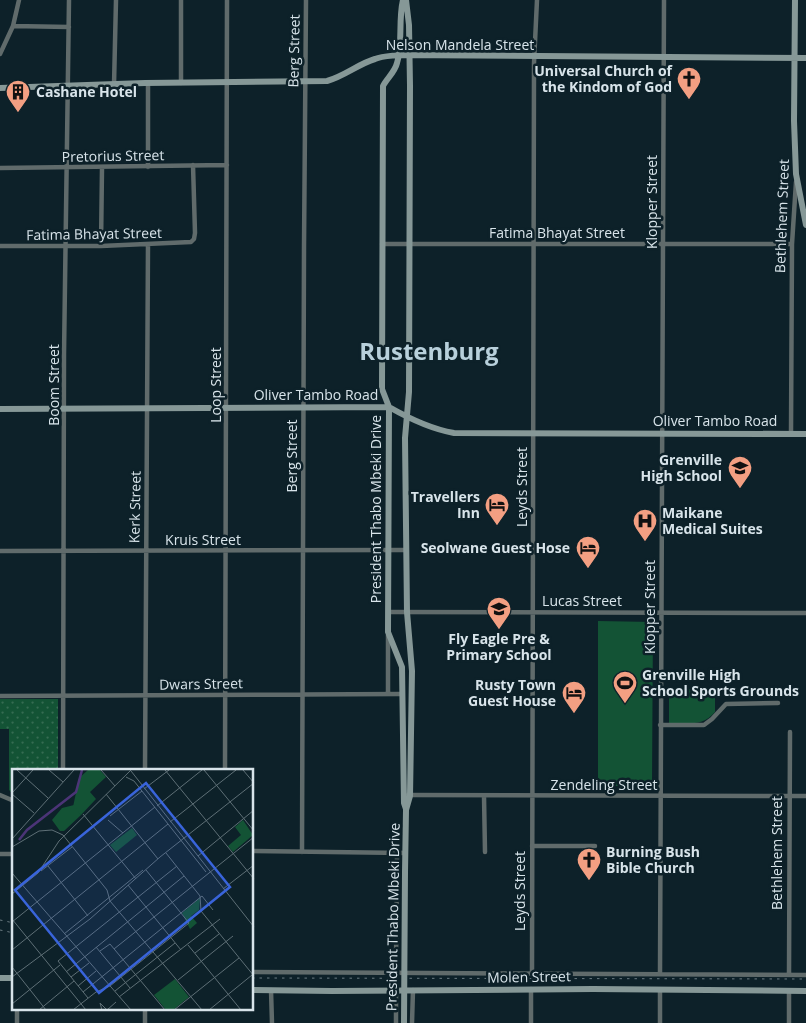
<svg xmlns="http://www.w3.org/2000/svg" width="806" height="1023" font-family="'Open Sans',sans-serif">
	<defs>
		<pattern id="park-dots" width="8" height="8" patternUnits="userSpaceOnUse" patternTransform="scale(1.25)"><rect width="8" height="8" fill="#135335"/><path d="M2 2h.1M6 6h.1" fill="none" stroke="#356c52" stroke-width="1.8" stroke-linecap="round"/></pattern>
	</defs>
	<rect width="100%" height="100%" fill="#0d2129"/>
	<!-- green -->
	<path fill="#135335" d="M598 621 653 622 652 786H598Z
		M669 689H715V712C702 727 688 723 669 723Z"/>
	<!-- park -->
	<path fill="url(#park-dots)" d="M0 699H58V770H14V795L9 790V729H0Z"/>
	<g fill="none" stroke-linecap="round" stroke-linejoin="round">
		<!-- street-tunnel -->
		<path stroke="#2b3e46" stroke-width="4.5" stroke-dasharray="4.5 2" stroke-linecap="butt" d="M396 993V963"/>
		<!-- street -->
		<path stroke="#606b6b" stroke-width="4.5" d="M181 0V83
			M13 26 69 27
			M0 54 13 26 19 0
			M114 85 116 0
			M148 167V84
			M0 168 227 165
			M382 244H792
			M0 246H101L191 242 194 239 195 233 193 165
			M101 246 102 168
			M791 434 792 244 796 182
			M0 551 406 550
			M388 612 806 613
			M388 693V635
			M0 696 402 694
			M660 725H704L712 719 726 704 778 703
			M63 770 64 355 69 0
			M145 770 148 244
			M225 770 227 0
			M0 795 14 801
			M408 795 806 796
			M484 796 485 852
			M532 846H595
			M252 851 405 853
			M302 852 304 247 306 0
			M0 854H14
			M396 963 397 852
			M252 972 806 975
			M532 973 534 63 537 0
			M660 974 664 0
			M789 975 790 732
			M271 990 272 1023
			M660 990V1023
			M396 994V1023
			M17 1023V1009
			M145 1023V1009
			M412 1023 413 990
			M531 1023V989
			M789 1023V992"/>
		<!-- secondary -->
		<path stroke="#869897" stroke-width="6" d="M403 0C398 20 403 46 397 63 395 72 387 78 383 86L382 389 389 407 388 632 402 667 404 803 406 809
			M795 0 794 121 796 174 806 225
			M0 88 145 83 327 81C345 76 358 64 375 59 382 56 391 56 399 55L806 58
			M0 409 389 407C410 419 431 429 454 433L806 434
			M405 872 406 810 410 796 412 671 407 612 405 438 409 392 410 86 409 25 406 0
			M0 978H14
			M252 990 332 991 593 989 806 991"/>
		<!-- rail -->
		<path stroke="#6c7c83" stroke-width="1" stroke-dasharray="2.5 5" stroke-linecap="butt" d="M0 920 14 923
			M0 930 14 933
			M252 978 806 979"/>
		<!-- secondary-bridge -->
		<path stroke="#869897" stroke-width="6" d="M404 1023 405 872"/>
	</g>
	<!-- icons -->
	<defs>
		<symbol id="church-pin" viewBox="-11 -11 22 30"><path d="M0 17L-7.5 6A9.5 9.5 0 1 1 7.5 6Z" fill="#f39f82" stroke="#0d2129"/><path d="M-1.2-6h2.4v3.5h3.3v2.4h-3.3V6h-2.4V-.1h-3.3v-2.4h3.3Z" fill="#111"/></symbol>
		<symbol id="building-pin" viewBox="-11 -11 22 30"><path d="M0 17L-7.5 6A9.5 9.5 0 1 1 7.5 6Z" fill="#f39f82" stroke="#0d2129"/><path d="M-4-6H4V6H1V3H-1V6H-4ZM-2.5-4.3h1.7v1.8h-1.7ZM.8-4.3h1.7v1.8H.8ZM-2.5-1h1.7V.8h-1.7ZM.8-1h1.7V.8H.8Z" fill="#111"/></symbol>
		<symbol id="school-pin" viewBox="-11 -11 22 30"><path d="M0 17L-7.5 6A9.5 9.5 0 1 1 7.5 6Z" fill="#f39f82" stroke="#0d2129"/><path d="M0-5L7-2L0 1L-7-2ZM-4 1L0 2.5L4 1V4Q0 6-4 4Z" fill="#111"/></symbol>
		<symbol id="hotel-pin" viewBox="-11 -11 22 30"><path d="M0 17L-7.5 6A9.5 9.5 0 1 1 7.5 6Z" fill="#f39f82" stroke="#0d2129"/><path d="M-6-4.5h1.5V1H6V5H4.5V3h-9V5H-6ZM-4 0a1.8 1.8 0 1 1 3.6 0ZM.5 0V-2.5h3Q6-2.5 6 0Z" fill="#111"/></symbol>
		<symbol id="hospital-pin" viewBox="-11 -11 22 30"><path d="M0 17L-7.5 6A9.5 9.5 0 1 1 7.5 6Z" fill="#f39f82" stroke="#0d2129"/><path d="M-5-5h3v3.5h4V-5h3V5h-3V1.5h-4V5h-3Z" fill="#111"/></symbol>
		<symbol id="stadium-pin" viewBox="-11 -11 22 30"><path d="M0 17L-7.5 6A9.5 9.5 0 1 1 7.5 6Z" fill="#f39f82" stroke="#0d2129"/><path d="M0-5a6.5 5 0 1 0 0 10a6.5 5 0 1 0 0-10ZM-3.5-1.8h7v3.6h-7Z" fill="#111"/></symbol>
	</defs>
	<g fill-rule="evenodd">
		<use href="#church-pin" x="675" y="65" width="28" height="38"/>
		<use href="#building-pin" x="4" y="78" width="28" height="38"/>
		<use href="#school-pin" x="726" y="454" width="28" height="38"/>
		<use href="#hotel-pin" x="483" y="491" width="28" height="38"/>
		<use href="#hospital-pin" x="631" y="507" width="28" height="38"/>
		<use href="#hotel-pin" x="574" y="534" width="28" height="38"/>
		<use href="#school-pin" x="485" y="595" width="28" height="38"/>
		<use href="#stadium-pin" x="611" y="669" width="28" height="38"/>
		<use href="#hotel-pin" x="560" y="679" width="28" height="38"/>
		<use href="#church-pin" x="575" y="846" width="28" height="38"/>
	</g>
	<g text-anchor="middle" stroke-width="5" stroke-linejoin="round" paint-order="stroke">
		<!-- street labels -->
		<g font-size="14" fill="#d8e4ea" stroke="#0d2129">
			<text x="460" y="50">Nelson Mandela Street</text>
			<text transform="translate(294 51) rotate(-89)" y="5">Berg Street</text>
			<text transform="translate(113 156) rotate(-1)" y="5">Pretorius Street</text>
			<text transform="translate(652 202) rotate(-90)" y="5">Klopper Street</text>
			<text transform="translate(782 216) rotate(-88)" y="5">Bethlehem Street</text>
			<text x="557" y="238">Fatima Bhayat Street</text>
			<text transform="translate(94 234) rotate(-1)" y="5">Fatima Bhayat Street</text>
			<text transform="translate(54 385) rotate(-90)" y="5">Boom Street</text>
			<text transform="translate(216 385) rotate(-90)" y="5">Loop Street</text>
			<text x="316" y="400">Oliver Tambo Road</text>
			<text x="715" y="426">Oliver Tambo Road</text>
			<text transform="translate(292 456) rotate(-90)" y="5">Berg Street</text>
			<text transform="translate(522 487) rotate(-90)" y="5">Leyds Street</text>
			<text transform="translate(135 507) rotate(-89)" y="5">Kerk Street</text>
			<text transform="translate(376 509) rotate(-90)" y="5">President Thabo Mbeki Drive</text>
			<text x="203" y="545">Kruis Street</text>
			<text x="582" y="606">Lucas Street</text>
			<text transform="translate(650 607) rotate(-90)" y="5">Klopper Street</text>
			<text transform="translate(201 684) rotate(-1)" y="5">Dwars Street</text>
			<text x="604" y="790">Zendeling Street</text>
			<text transform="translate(777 853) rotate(-90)" y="5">Bethlehem Street</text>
			<text transform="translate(520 891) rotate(-90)" y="5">Leyds Street</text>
			<text transform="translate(393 917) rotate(-89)" y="5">President Thabo Mbeki Drive</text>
			<text transform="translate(529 977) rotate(-1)" y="5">Molen Street</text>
		</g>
		<!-- poi labels -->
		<g font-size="14" font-weight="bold" fill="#d8e4ea" stroke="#0d2129" text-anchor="end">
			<text x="672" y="76">Universal Church of<tspan x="672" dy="16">the Kindom of God</tspan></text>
			<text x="36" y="97" text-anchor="start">Cashane Hotel</text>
			<text x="722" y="465">Grenville<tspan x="722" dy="16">High School</tspan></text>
			<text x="480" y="502">Travellers<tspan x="480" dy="16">Inn</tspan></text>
			<text x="662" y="518" text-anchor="start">Maikane<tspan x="662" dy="16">Medical Suites</tspan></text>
			<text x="570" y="553">Seolwane Guest Hose</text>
			<text x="499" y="644" text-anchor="middle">Fly Eagle Pre &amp;<tspan x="499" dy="16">Primary School</tspan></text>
			<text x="642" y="680" text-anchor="start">Grenville High<tspan x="642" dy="16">School Sports Grounds</tspan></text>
			<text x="556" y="690">Rusty Town<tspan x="556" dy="16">Guest House</tspan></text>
			<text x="606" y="857" text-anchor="start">Burning Bush<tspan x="606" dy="16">Bible Church</tspan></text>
		</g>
		<!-- town labels -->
		<g font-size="24" font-weight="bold" fill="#b8d0db" stroke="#0d2129">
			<text x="429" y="360">Rustenburg</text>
		</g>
	</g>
	<!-- overview -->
	<g transform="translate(12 769)">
		<rect width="241" height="241" fill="#0d2129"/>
		<path d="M76 1H88L94 8 78 23 84 30 69 46 61 38 67 9ZM120 59 125 66 104 83 98 76ZM163 210 177 228 161 241H154L142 226Z" fill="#135335"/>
		<path d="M62 36 69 46 52 62H48L40 51 50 39ZM231 51 241 66 221 83 216 77 229 66 223 58ZM188 129 187 141 179 147 185 154 178 160 170 144Z" fill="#135335"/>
		<path fill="none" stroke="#4b3477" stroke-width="2.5" d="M7 71 15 61 64 23 70 1"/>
		<path fill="none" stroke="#5e6f76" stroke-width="1" d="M5 1 36 29M37 1 51 13M89 1 103 17M153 1 242 110M192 1 242 62M231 1 242 14M119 2 242 158M114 8 122 12 194 103M132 20 157 1M0 24 21 1M0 25 22 44M94 25 146 90M145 37 190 1M71 45 124 110M98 47 130 22M96 51 111 64M158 53 224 1M0 70 62 1M0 78 27 62 40 61 51 66 95 121 98 132 190 241M154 84 188 127 189 142 242 207M186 87 242 41M36 97 76 147M29 102 60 78M0 104 119 241M116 116 169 181M211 120 242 96M0 125 26 104 47 72 119 1M0 150 74 241M0 153 143 38M52 165 131 101M176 176 229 241M84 178 118 219M102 180 242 68M0 181 156 55M88 182 98 175 153 241M183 184 207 165M0 198 34 241M54 203 172 107M0 208 78 150 148 88 242 14M59 208 77 194M166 211 221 167M66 217 84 202M103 222 163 174M71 223 190 127 201 141M107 228 208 150M76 229 46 192 165 97M0 235 48 196M27 241 62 212M61 241 84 223 98 217 177 154 134 101M90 241 88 234 95 241 104 233M162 241 227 189M197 241 240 206"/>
		<path fill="#3964db" fill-opacity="0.15" stroke="#3964db" stroke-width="2.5" d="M134 14 218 118 87 224 3 121Z"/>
		<rect width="241" height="241" fill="none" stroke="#d8e4ea" stroke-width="2.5"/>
	</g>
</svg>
